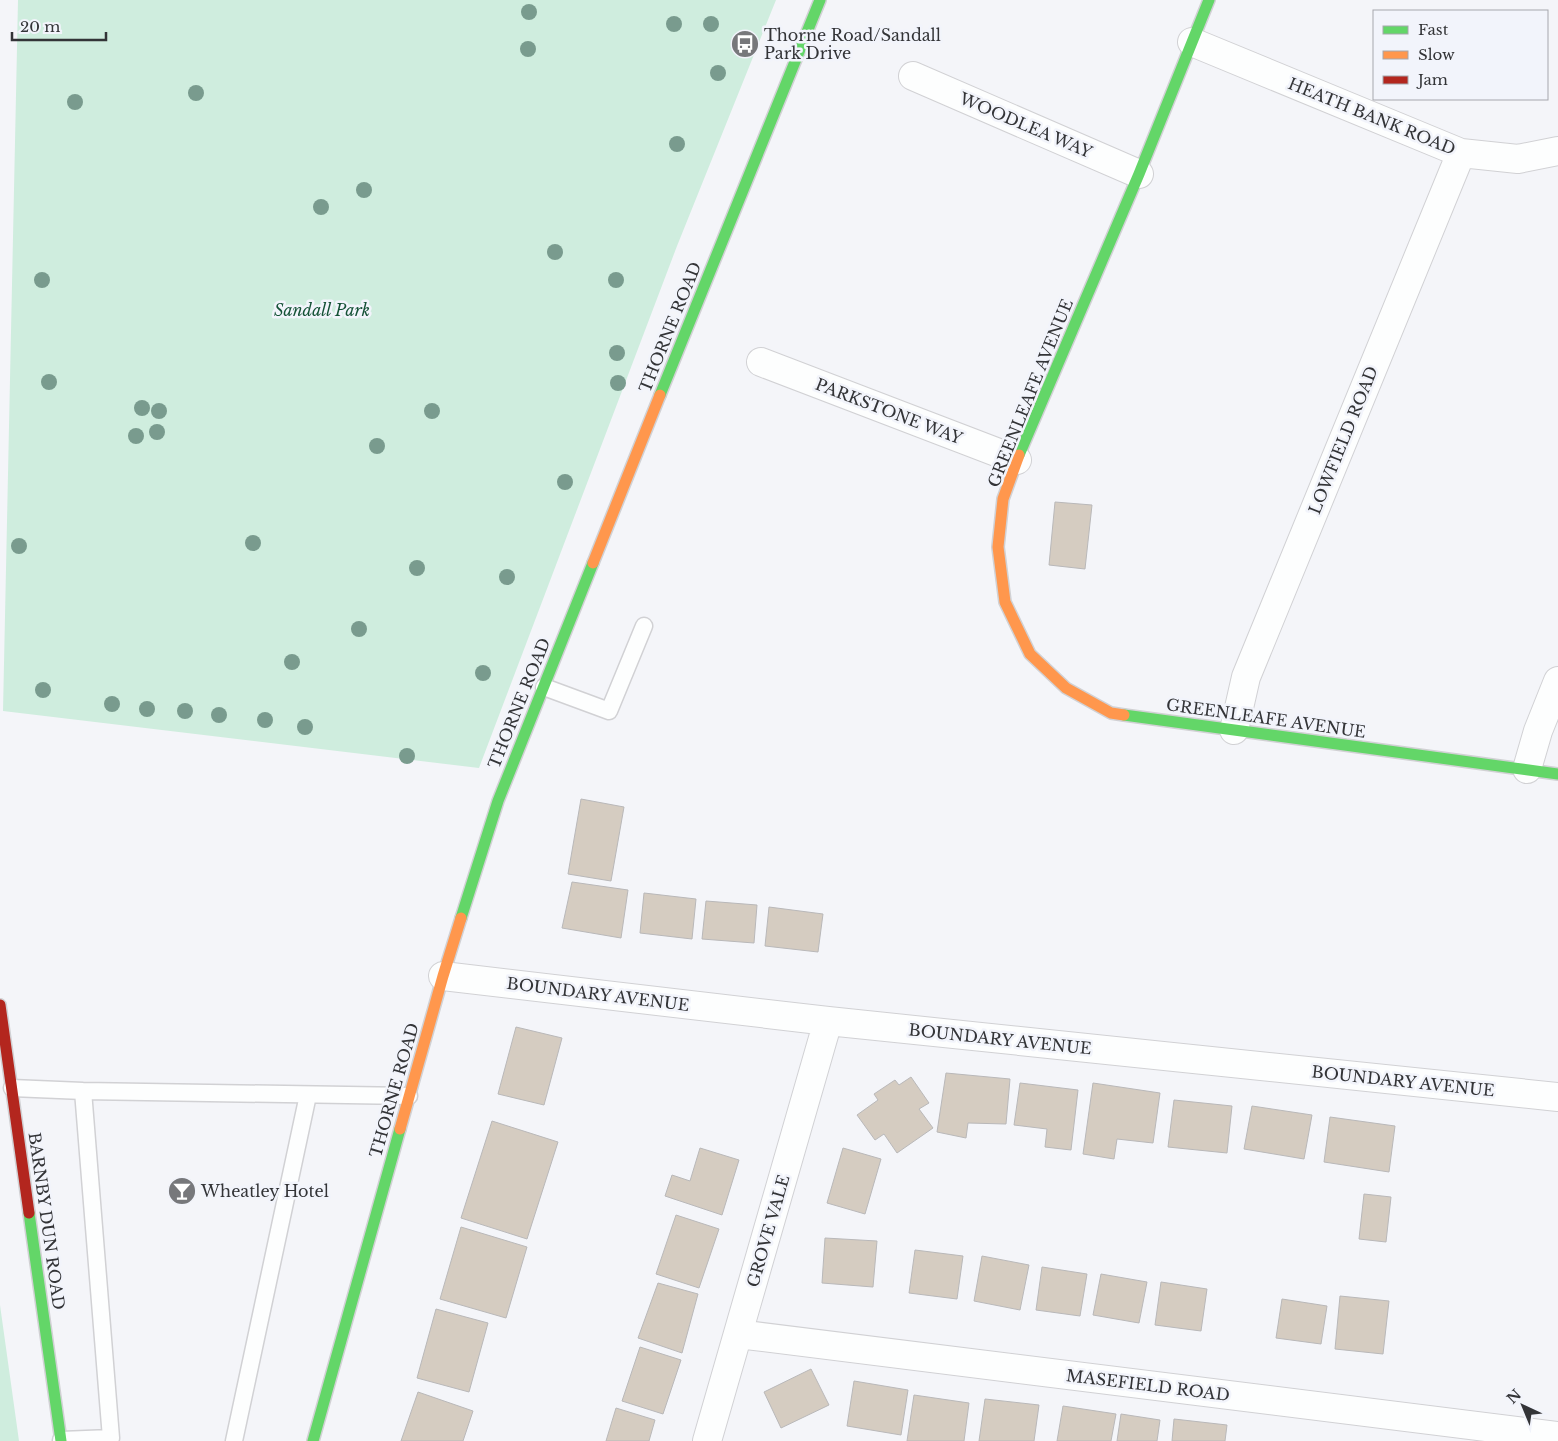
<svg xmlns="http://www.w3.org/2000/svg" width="1558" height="1441" font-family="'Libre Baskerville',serif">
	<rect width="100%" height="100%" fill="#f4f5f9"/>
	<!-- green -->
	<path fill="#cfedde" d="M18 0H776L677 246 479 768 3 711Z
		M0 1305 19 1441H0Z"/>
	<!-- building -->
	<path fill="#d5ccc1" stroke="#b9b8b9" d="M1055 502 1092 505 1085 569 1049 565Z
		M581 799 624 807 611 881 568 874Z
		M572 882 628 890 621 938 562 928Z
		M644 893 696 899 692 939 640 933Z
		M706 901 757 905 754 943 702 939Z
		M769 907 823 914 818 952 765 946Z
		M516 1027 562 1038 544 1105 498 1094Z
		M946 1073 1010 1079 1006 1124 968 1123 966 1138 937 1132Z
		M911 1077 929 1103 919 1109 933 1128 897 1153 884 1134 875 1140 857 1115 878 1100 874 1094 895 1080 899 1085Z
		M1020 1083 1078 1090 1071 1150 1045 1147 1047 1129 1014 1125Z
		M1093 1083 1160 1093 1153 1143 1117 1139 1114 1159 1083 1154Z
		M1174 1100 1232 1106 1227 1153 1168 1147Z
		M1252 1106 1312 1115 1304 1159 1244 1149Z
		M1330 1117 1395 1126 1389 1172 1324 1162Z
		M492 1121 558 1142 527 1239 461 1218Z
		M700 1148 739 1160 722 1215 665 1196 672 1175 690 1181Z
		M843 1148 881 1159 865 1214 827 1203Z
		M1364 1194 1391 1197 1386 1242 1359 1239Z
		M676 1215 719 1229 699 1288 656 1274Z
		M461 1227 527 1247 506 1318 440 1299Z
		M825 1238 877 1241 873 1287 822 1283Z
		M915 1250 963 1256 957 1299 909 1293Z
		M982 1256 1029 1265 1020 1310 974 1301Z
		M1042 1267 1087 1274 1080 1316 1036 1310Z
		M1101 1274 1147 1282 1139 1323 1093 1315Z
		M1161 1282 1207 1289 1201 1331 1155 1325Z
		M658 1283 698 1294 682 1353 638 1338Z
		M1340 1296 1389 1301 1383 1354 1335 1349Z
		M1282 1299 1327 1306 1321 1344 1276 1338Z
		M436 1309 488 1323 469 1392 417 1378Z
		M640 1347 681 1360 663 1414 622 1401Z
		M811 1369 829 1405 781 1428 764 1392Z
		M854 1381 908 1390 901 1435 847 1426Z
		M418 1392 473 1411 463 1441H401Z
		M914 1395 969 1403 964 1441H907Z
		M985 1399 1039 1405 1034 1441H979Z
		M1063 1406 1116 1414 1111 1441H1057Z
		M616 1408 655 1420 649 1441H606Z
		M1121 1414 1160 1420 1157 1441H1117Z
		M1174 1419 1227 1425 1225 1441H1172Z"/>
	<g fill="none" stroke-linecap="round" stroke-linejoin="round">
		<defs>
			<path id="lane" d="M544 687 609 711 644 626
				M12 1088 83 1091 409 1096
				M61 1440 111 1438 83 1091
				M234 1441 308 1095"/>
			<path id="street" d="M1192 42 1461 153 1518 159 1558 151
				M913 76 1139 174
				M761 362 1017 460
				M1234 730 1246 677 1461 153
				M1527 769 1538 731 1558 681
				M443 976 828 1021 1558 1097
				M738 1334 1558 1436
				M707 1441 828 1021"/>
			<path id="fast" d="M660 395 820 0
				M1019 455 1139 174 1209 0
				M1124 715 1558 774
				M461 918 498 801 593 563
				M29 1213 61 1441
				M313 1441 400 1129"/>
			<path id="slow" d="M1019 455 1003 499 998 547 1005 602 1030 654 1066 688 1111 713 1124 715
				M593 563 660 395
				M400 1129 443 976 461 918"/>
			<path id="jam" d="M0 1005 29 1213"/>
		</defs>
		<!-- lane casing -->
		<use href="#lane" stroke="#d1d1d4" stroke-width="19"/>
		<!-- street casing -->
		<use href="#street" stroke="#d1d1d4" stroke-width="30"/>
		<!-- fast casing -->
		<use href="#fast" stroke="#d1d1d4" stroke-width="14"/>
		<!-- slow casing -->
		<use href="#slow" stroke="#d1d1d4" stroke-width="14"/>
		<!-- jam casing -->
		<use href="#jam" stroke="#d1d1d4" stroke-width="14"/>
		<!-- lane -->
		<use href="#lane" stroke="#fdfefe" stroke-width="16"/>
		<!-- street -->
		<use href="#street" stroke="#fdfefe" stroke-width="28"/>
		<!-- fast -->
		<use href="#fast" stroke="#63d668" stroke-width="11"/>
		<!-- slow -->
		<use href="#slow" stroke="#ff974d" stroke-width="11"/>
		<!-- jam -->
		<use href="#jam" stroke="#b3261e" stroke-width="11"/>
	</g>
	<!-- trees -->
	<g fill="#799b8e">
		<circle cx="529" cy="12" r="8"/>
		<circle cx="674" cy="24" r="8"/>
		<circle cx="711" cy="24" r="8"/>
		<circle cx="528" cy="49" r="8"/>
		<circle cx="718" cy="73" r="8"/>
		<circle cx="196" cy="93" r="8"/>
		<circle cx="75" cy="102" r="8"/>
		<circle cx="677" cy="144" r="8"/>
		<circle cx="364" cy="190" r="8"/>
		<circle cx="321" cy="207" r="8"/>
		<circle cx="555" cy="252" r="8"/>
		<circle cx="42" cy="280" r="8"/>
		<circle cx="616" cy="280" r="8"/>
		<circle cx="617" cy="353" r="8"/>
		<circle cx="49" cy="382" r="8"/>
		<circle cx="618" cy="383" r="8"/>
		<circle cx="142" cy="408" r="8"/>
		<circle cx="159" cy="411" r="8"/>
		<circle cx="432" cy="411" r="8"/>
		<circle cx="157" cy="432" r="8"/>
		<circle cx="136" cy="436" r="8"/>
		<circle cx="377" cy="446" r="8"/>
		<circle cx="565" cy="482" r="8"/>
		<circle cx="253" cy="543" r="8"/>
		<circle cx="19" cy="546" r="8"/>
		<circle cx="417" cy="568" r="8"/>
		<circle cx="507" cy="577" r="8"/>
		<circle cx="359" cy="629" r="8"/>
		<circle cx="292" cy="662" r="8"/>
		<circle cx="483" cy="673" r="8"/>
		<circle cx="43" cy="690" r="8"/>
		<circle cx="112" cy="704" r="8"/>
		<circle cx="147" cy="709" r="8"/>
		<circle cx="185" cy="711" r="8"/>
		<circle cx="219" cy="715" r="8"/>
		<circle cx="265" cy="720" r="8"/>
		<circle cx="305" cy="727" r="8"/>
		<circle cx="407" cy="756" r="8"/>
	</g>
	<!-- icons -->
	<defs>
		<symbol id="bus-disc" viewBox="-11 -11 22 22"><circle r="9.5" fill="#77787b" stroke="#f2f4fb"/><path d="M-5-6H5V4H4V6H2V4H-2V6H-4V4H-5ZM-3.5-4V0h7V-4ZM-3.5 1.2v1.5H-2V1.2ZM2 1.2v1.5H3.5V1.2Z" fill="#fff"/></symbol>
		<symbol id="bar-disc" viewBox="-11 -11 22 22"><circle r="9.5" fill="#77787b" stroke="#f2f4fb"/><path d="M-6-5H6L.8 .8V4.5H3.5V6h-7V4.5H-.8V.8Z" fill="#fff"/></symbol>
	</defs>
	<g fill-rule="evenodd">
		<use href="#bus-disc" x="729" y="28" width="32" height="32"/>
		<use href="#bar-disc" x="166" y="1175" width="32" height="32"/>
	</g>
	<g text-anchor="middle" stroke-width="5" stroke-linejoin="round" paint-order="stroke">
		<!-- poi labels -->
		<g font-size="16" fill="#333437" stroke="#f2f4fb" text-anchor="start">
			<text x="764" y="41">Thorne Road/Sandall<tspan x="764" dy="18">Park Drive</tspan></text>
			<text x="201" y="1197">Wheatley Hotel</text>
		</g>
		<!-- street labels -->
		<g font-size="16" fill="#333437" stroke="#f2f4fb">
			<text transform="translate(1372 116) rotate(22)" y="6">HEATH BANK ROAD</text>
			<text transform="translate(1026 125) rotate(23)" y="6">WOODLEA WAY</text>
			<text transform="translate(670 327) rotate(-68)" y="6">THORNE ROAD</text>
			<text transform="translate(1030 393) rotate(-68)" y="6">GREENLEAFE AVENUE</text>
			<text transform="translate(889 411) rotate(21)" y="6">PARKSTONE WAY</text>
			<text transform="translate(1343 440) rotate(-68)" y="6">LOWFIELD ROAD</text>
			<text transform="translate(519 703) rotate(-68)" y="6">THORNE ROAD</text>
			<text transform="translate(1266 718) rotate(8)" y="6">GREENLEAFE AVENUE</text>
			<text transform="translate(598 994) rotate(7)" y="6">BOUNDARY AVENUE</text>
			<text transform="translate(1000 1039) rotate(6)" y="6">BOUNDARY AVENUE</text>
			<text transform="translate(1403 1081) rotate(6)" y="6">BOUNDARY AVENUE</text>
			<text transform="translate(394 1090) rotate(-74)" y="6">THORNE ROAD</text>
			<text transform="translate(47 1221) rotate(82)" y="6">BARNBY DUN ROAD</text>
			<text transform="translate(768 1231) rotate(-74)" y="6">GROVE VALE</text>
			<text transform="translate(1148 1385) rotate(7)" y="6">MASEFIELD ROAD</text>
		</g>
		<!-- park labels -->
		<g font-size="16" font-style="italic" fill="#155236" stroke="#f2f4fb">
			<text x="322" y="316">Sandall Park</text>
		</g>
	</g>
	<!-- legend -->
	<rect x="1373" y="10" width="175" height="90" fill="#f2f4fb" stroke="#a6a7ad"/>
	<rect x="1383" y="26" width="25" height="8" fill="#63d668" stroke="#a6a7ad"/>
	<text x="1418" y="35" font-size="15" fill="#333437">Fast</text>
	<rect x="1383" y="51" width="25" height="8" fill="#ff974d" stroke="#a6a7ad"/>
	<text x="1418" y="60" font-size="15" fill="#333437">Slow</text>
	<rect x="1383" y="76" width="25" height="8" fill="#b3261e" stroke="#a6a7ad"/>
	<text x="1418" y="85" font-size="15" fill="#333437">Jam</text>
	<!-- north arrow -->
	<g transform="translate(1523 1406) rotate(316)" stroke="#f2f4fb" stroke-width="4" paint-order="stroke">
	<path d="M0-4L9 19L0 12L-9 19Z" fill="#333437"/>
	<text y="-8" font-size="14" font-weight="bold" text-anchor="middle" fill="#333437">N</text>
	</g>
	<!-- scale -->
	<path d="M12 32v8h94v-8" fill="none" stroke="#333437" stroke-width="2.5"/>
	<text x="20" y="32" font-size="15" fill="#333437" stroke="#f2f4fb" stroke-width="4" paint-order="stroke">20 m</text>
</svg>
